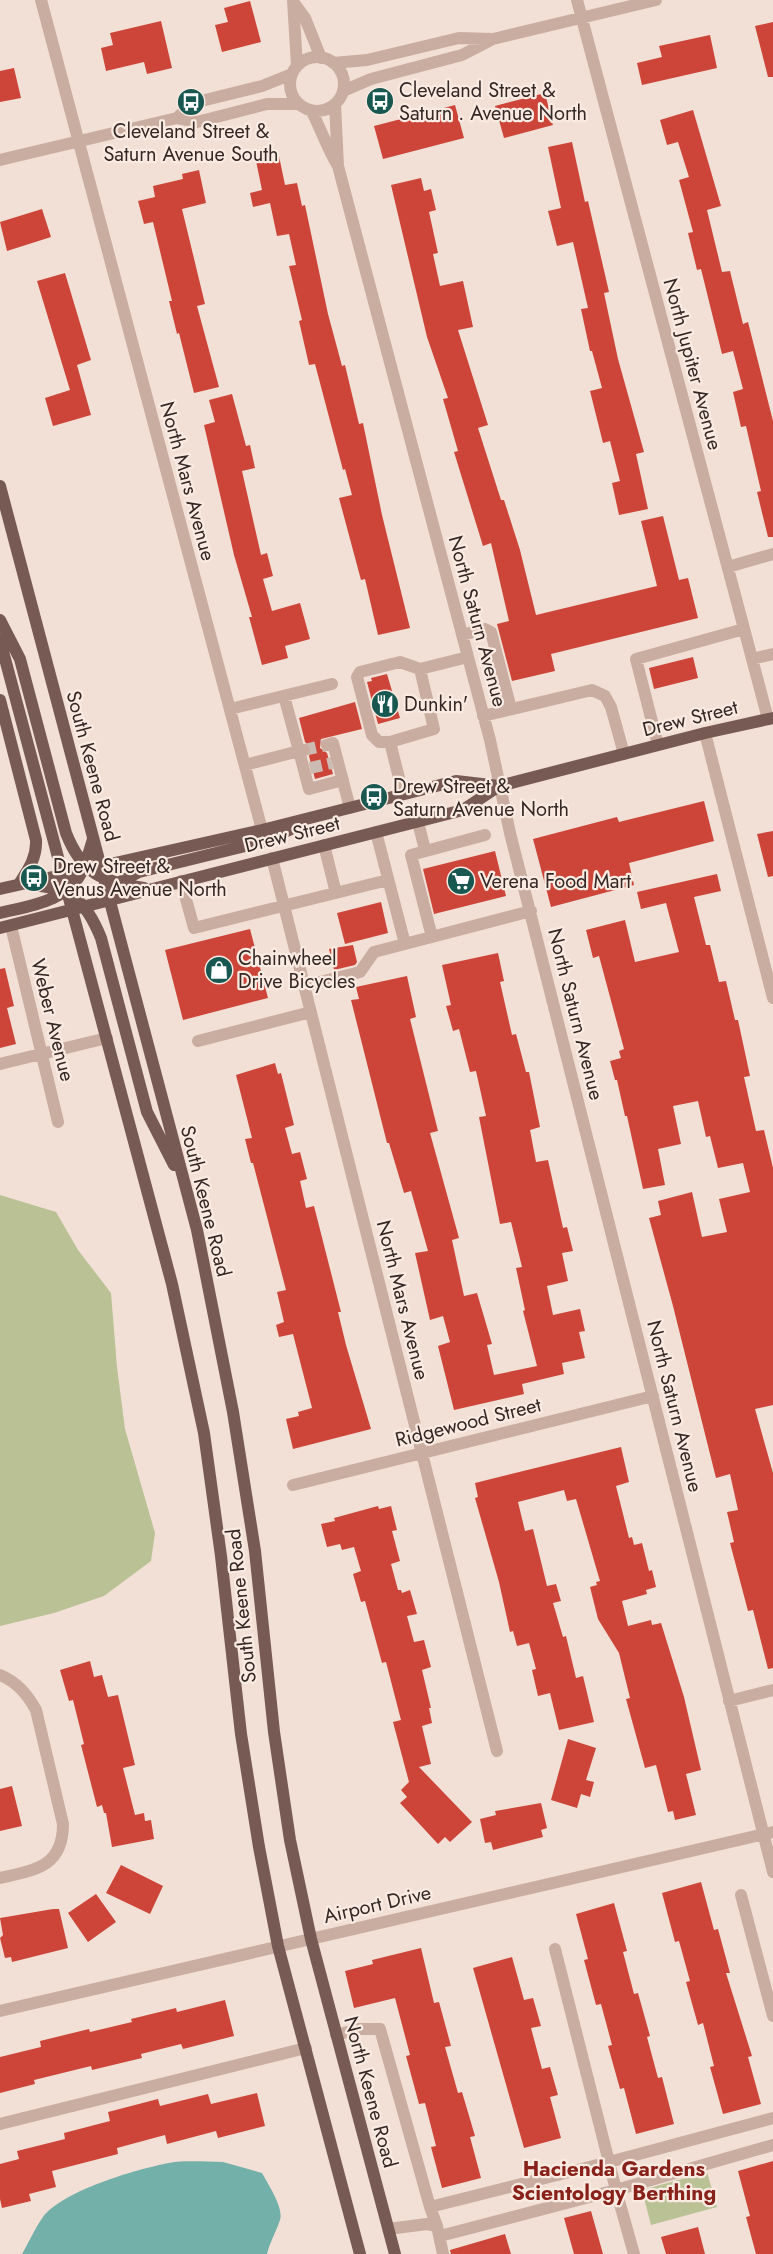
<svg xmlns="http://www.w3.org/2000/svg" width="773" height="2254" font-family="Jost,sans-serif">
	<rect width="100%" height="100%" fill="#f2e0d6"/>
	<!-- green -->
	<path fill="#bac195" d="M0 1195 56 1212 78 1250 111 1293 117 1367 125 1429 155 1533 151 1561 104 1596 54 1613 0 1626Z
		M707 2172 717 2207 651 2225 642 2190Z"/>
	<!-- water -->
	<path fill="#73b0a9" d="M223 2162 262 2173C268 2184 284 2208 280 2220 276 2232 270 2242 267 2254H22C29 2242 35 2228 43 2217 62 2191 137 2169 169 2163 186 2160 205 2162 223 2162Z"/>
	<!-- building -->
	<path fill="#cd4438" d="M250 1 261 42 222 52 215 25 228 22 224 8Z
		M161 21 172 68 147 74 144 62 106 71 101 48 113 45 110 33Z
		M773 22V77H768L755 26Z
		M710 35 717 68 642 85 637 63 662 57 659 46Z
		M14 68 21 98 0 102V71Z
		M545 93 553 125 504 138 495 106Z
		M455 105 464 138 383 159 374 126Z
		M693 110 721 206 707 210 722 272 730 271 743 324 748 322 773 421V537H768L757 492 761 491 746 426 741 427 733 392 743 389 733 351 722 354 701 269 697 270 688 233 693 232 679 180 689 177 678 142 667 145 660 120Z
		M572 142 585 202 588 201 609 292 604 293 618 359 644 452 636 454 648 509 619 515 612 483 620 481 610 441 603 443 590 391 602 388 592 351H590L581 309 588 308 573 242 557 246 548 211 561 208 548 147Z
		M279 156 285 185 297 183 302 206 305 205 328 314 342 366 345 365 359 424 363 423 382 515 410 628 378 635 365 579 361 580 339 498 352 495 345 469 343 470 315 364 309 365 299 321 302 320 289 266 296 265 289 234 277 236 270 203 253 207 250 193 262 190 256 161Z
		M199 170 206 203 182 209 205 304 197 306 219 387 194 393 179 333 177 334 169 301H172L153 222 144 224 138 201 155 197 153 186 183 179 182 174Z
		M421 178 424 191 431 189 436 210 429 212 438 253 433 254 440 286 463 281 473 327 458 330 488 425 478 428 501 500H504L520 550 536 615 657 586 641 521 663 516 679 580 688 578 698 618 551 654 555 671 512 681 497 624 509 621 491 543 483 546 454 452 458 451 443 399 448 398 427 337 391 185Z
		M42 209 51 237 7 251 0 222Z
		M65 273 91 360 77 365 91 415 53 426 45 398 70 390 37 281Z
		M232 394 246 446 250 445 255 468 242 471 261 555 267 553 273 576 263 579 272 611 300 603 310 639 285 646 288 658 262 665 249 617H252L234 555 204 425 215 422 209 400Z
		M693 657 698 678 654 689 649 668Z
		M387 674 400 718 378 724 367 682 372 681 371 678Z
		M355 702 362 729 321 739 320 748 327 753 333 774 315 779 309 756 312 748 305 742 299 718Z
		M704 801 714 841 629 863 634 885 551 907 533 839 617 817 619 822Z
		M773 831V876L768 877 757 834Z
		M495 851 506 896 434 914 423 869Z
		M717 874 721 891 694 897 706 945H710L719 982 726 981 735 1020H738L750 1076 744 1077 756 1131 764 1130 773 1168V1405L755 1409 773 1473V1668L768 1669 753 1610 748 1611 730 1543 734 1542 727 1512 738 1510 730 1474 716 1478 673 1306 649 1218 661 1215 658 1201 692 1192 702 1237 727 1232 719 1199 750 1192 743 1163 718 1168 710 1136 706 1137 698 1101 673 1106 681 1144 658 1149 665 1185 643 1189 627 1116H625L617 1080H615L610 1061 621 1058 619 1051 624 1049 599 956 593 958 586 930 625 920 635 962 679 952 666 903 641 909 637 892Z
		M381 902 388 933 345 944 337 913Z
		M250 929 268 998 183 1020 165 950Z
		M353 945 357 962 355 965 334 970 329 949Z
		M498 953 504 981 500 982 512 1035 516 1034 526 1072H529L540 1127 530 1130 536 1162 548 1160 563 1228 567 1227 573 1251 562 1253 568 1281 547 1286 553 1315 580 1309 585 1331 579 1332 585 1358 562 1363 564 1374 522 1384 524 1394 454 1410 438 1346 450 1342 443 1316 430 1320 415 1253 428 1251 411 1191 404 1193 389 1143H387L351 1000 359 999 356 987 407 976 416 1017 410 1019 438 1131 430 1133 459 1238 452 1240 464 1296 477 1293 492 1344 487 1345 494 1375 537 1366 523 1311 525 1310 516 1268 522 1267 511 1222 500 1224 479 1117 486 1116 476 1071 470 1072 459 1029 453 1031 446 1006 451 1005 442 965Z
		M5 968 14 1006 7 1008 16 1044 0 1048V969Z
		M275 1063 278 1074 281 1073 294 1125 285 1128 292 1154 300 1152 307 1179 300 1181 306 1208 314 1206 341 1312H338L346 1345 371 1429 293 1449 286 1419 299 1416 298 1412 312 1408 293 1334 279 1337 276 1325 284 1322 277 1292 286 1290 253 1163H251L245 1139 252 1138 236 1075Z
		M621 1447 629 1482 616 1486 629 1538 632 1537 634 1545 642 1543 649 1571 652 1570 656 1587 646 1590 647 1594 622 1601 628 1626 651 1620 652 1625 661 1623 684 1697 701 1770 686 1774 696 1815 675 1820 673 1811 668 1812 656 1765 645 1768 626 1699 630 1698 619 1653 598 1619 590 1587 597 1585 596 1582 600 1581 576 1499 567 1501 564 1490 518 1502 525 1531 533 1529 547 1586 556 1584 561 1601 553 1603 563 1637 566 1636 576 1678 583 1676 594 1722 559 1730 550 1693 538 1696 532 1670 536 1669 529 1643 517 1646 513 1631 510 1632 499 1582 475 1498 478 1497 475 1483Z
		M378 1506 379 1509 391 1506 397 1530 392 1531 400 1561 391 1564 398 1590H401L402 1593 410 1590 417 1614 407 1616 414 1642 424 1640 431 1667 422 1670 431 1708H429L432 1723 422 1726 431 1764 419 1767 472 1822 450 1842 445 1837 438 1844 400 1803 407 1797 401 1790 409 1782 393 1722 401 1720 386 1662 382 1663 365 1601 361 1602 353 1574 361 1571 354 1547 342 1550 340 1544 327 1547 321 1524 335 1521 334 1518Z
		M90 1661 94 1677 102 1675 108 1697 118 1695 135 1765 123 1768 135 1815 144 1813 145 1821 151 1820 154 1839 112 1847 106 1813H104L102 1805 97 1807 81 1745 84 1744 73 1700 69 1701 60 1670Z
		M568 1739 596 1748 586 1780 594 1782 590 1797 581 1794 577 1808 551 1800Z
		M12 1786 22 1826 0 1831V1789Z
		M541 1803 547 1828 541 1830 543 1837 493 1850 491 1842 485 1843 480 1819 496 1815 495 1811Z
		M121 1865 163 1886 150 1914 106 1893Z
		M701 1882 714 1930 718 1929 730 1973H726L752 2056 748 2057 761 2104 723 2114 710 2067 714 2066 703 2023 698 2025 686 1982 690 1981 679 1941 675 1942 662 1893Z
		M96 1894 116 1922 88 1942 68 1913Z
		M614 1903 627 1951 623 1952 634 1994 638 1993 650 2036 647 2037 658 2078 662 2077 674 2124 636 2134 624 2088 620 2089 608 2046 612 2045 601 2004 596 2005 584 1960 588 1959 576 1914Z
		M53 1909H59L68 1948 12 1962 11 1957 5 1958 0 1938 3 1935 0 1918Z
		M421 1948 434 2003 439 2002 451 2046 445 2047 458 2093 462 2092 475 2136 470 2137 481 2178 442 2188 431 2147 436 2146 425 2103 419 2104 406 2056 410 2055 395 1998 354 2008 345 1971 373 1964 372 1960Z
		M512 1957 524 2000 533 1998 541 2026 531 2028 542 2069 550 2067 558 2095 550 2097 561 2138 524 2148 473 1968Z
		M225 2000 234 2036 183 2049 181 2044 141 2054 142 2058 92 2070 91 2066 34 2080 35 2084 0 2093V2057L41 2047 40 2041 89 2029 90 2032 132 2022 131 2019 176 2008 177 2012Z
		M257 2093 265 2126 218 2138 216 2131 167 2144 165 2135 117 2148 118 2154 52 2171 56 2187 29 2194 31 2201 2 2208 0 2199V2164L19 2159 17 2151 65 2139 64 2133 110 2121 108 2112 158 2099 160 2106 208 2094 211 2104Z
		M773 2161V2254H756L746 2217 750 2216 738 2171Z
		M591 2211 603 2254H574L564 2218Z
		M698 2227 705 2254H666L661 2237Z
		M505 2234 511 2254H451L450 2250Z"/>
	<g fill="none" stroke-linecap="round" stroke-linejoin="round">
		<!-- minor-tunnel -->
		<path stroke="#ccbbb2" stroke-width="12" stroke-dasharray="12 6" stroke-linecap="butt" d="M304 750 327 745
			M310 768 332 763"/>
		<!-- minor -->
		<path stroke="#caada1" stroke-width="12" d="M41 0 262 830
			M293 0 297 66
			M577 0 768 719
			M294 3 305 18 321 58
			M290 84a27 27 0 1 1 54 0a27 27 0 1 1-54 0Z
			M333 63 367 60 459 38 493 39 656 0
			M343 91 371 79 462 55 491 40
			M335 104 338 166 490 740 510 833 773 1872
			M311 110C321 129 327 148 338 166
			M177 118 193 103 262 86 292 74
			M0 160 177 118 197 122 267 104H299
			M728 567 773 554
			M462 635 485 629 491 632 511 709
			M752 659 773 654
			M230 709 332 684
			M483 716 592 690 605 696 611 707 624 754
			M705 733 773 998
			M390 742H379L372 735 357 677 360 672 400 662 420 669
			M327 745 333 743 350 808
			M658 745 636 659 744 629
			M304 750 299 751 309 789 343 780
			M245 765 299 751 284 696
			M403 794 390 742 434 729 420 669 468 657
			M418 822 425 850
			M376 832 405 944
			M324 845 336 893
			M272 858 497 1751
			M181 881 194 928 388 880
			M11 926 58 1122
			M432 937 411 855 485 835
			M304 986 360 972 374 952 531 911
			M198 1041 311 1012
			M0 1064 107 1038
			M293 1485 653 1396
			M0 1675C17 1682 27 1694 36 1710L63 1824C63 1867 35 1870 0 1878
			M729 1701 773 1690
			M741 1895 773 2016
			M555 1949 609 2162 773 2118
			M0 2011 773 1832
			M336 2035 359 2029H380L430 2207 437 2226
			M0 2124 306 2048
			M430 2207 609 2162 616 2190 773 2145
			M388 2229 427 2224 437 2226 443 2254
			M440 2236 616 2190 634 2254"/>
		<!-- major -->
		<path stroke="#775a54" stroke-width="12" d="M0 486 197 1230 233 1412 255 1551 274 1732 290 1840 311 1939 395 2254
			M0 620 20 659 66 833C82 874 103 882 144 888
			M0 640 172 1284 204 1433 221 1556 241 1734 259 1847 278 1946 360 2254
			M0 700 36 840C37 858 28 870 19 884
			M116 884 139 872 265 841 291 829
			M31 885C72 888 86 901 101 938L147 1112 174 1165
			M0 889 262 830 456 781 499 786
			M0 913C29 906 70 901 83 869 87 860 90 849 93 839
			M0 928 463 810 499 786 705 733 773 718"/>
	</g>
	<!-- icons -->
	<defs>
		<symbol id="bus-disc" viewBox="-11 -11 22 22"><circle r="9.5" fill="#185851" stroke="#faebe2"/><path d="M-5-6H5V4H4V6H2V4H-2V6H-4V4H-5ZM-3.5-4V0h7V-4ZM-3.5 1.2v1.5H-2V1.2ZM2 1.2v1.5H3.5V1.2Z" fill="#fff"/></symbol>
		<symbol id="restaurant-disc" viewBox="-11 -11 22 22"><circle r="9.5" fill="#185851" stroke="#faebe2"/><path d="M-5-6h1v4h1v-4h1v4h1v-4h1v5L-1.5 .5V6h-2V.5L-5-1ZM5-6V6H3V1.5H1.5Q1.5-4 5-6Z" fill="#fff"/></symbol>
		<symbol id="supermarket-disc" viewBox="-11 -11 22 22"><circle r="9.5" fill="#185851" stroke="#faebe2"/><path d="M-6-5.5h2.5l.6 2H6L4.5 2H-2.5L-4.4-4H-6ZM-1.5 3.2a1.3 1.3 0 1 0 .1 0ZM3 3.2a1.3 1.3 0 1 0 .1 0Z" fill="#fff"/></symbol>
		<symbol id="shop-disc" viewBox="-11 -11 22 22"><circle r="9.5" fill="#185851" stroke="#faebe2"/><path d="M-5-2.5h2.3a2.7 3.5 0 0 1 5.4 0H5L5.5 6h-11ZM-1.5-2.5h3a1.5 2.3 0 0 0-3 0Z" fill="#fff"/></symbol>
	</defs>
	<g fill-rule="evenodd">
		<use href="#bus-disc" x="364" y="85" width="32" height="32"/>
		<use href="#bus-disc" x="175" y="86" width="32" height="32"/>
		<use href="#restaurant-disc" x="369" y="688" width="32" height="32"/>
		<use href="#bus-disc" x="358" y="781" width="32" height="32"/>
		<use href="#bus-disc" x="18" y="862" width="32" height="32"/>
		<use href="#supermarket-disc" x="445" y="865" width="32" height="32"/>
		<use href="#shop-disc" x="203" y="954" width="32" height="32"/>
	</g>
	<g text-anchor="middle" stroke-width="4.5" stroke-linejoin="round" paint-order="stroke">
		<!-- poi labels -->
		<g font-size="20" fill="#342724" stroke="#faebe2" text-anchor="start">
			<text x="399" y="97">Cleveland Street &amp;<tspan x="399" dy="23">Saturn . Avenue North</tspan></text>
			<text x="191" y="138" text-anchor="middle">Cleveland Street &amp;<tspan x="191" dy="23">Saturn Avenue South</tspan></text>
			<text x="404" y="711">Dunkin'</text>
			<text x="393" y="793">Drew Street &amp;<tspan x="393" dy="23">Saturn Avenue North</tspan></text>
			<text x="53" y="873">Drew Street &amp;<tspan x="53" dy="23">Venus Avenue North</tspan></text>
			<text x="480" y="888">Verena Food Mart</text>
			<text x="238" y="965">Chainwheel<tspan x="238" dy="23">Drive Bicycles</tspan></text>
		</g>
		<!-- street labels -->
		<g font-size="20" fill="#342724" stroke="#faebe2">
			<text transform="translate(693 364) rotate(75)" y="7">North Jupiter Avenue</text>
			<text transform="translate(188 481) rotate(75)" y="7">North Mars Avenue</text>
			<text transform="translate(478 621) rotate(75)" y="7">North Saturn Avenue</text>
			<text transform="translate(690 718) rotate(-14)" y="7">Drew Street</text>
			<text transform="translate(93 766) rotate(75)" y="7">South Keene Road</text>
			<text transform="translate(292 834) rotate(-14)" y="7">Drew Street</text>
			<text transform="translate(576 1014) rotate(76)" y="7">North Saturn Avenue</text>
			<text transform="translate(53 1020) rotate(76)" y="7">Weber Avenue</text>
			<text transform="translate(206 1201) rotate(76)" y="7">South Keene Road</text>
			<text transform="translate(403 1300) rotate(76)" y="7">North Mars Avenue</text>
			<text transform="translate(675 1406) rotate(76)" y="7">North Saturn Avenue</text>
			<text transform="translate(468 1422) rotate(-14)" y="7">Ridgewood Street</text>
			<text transform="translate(241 1606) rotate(-96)" y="7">South Keene Road</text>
			<text transform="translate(377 1904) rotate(-13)" y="7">Airport Drive</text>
			<text transform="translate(371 2092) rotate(75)" y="7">North Keene Road</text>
		</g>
		<!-- neighbourhood labels -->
		<g font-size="21" font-weight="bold" fill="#882119" stroke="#faebe2">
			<text x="614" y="2176">Hacienda Gardens<tspan x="614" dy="24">Scientology Berthing</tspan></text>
		</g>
	</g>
</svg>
